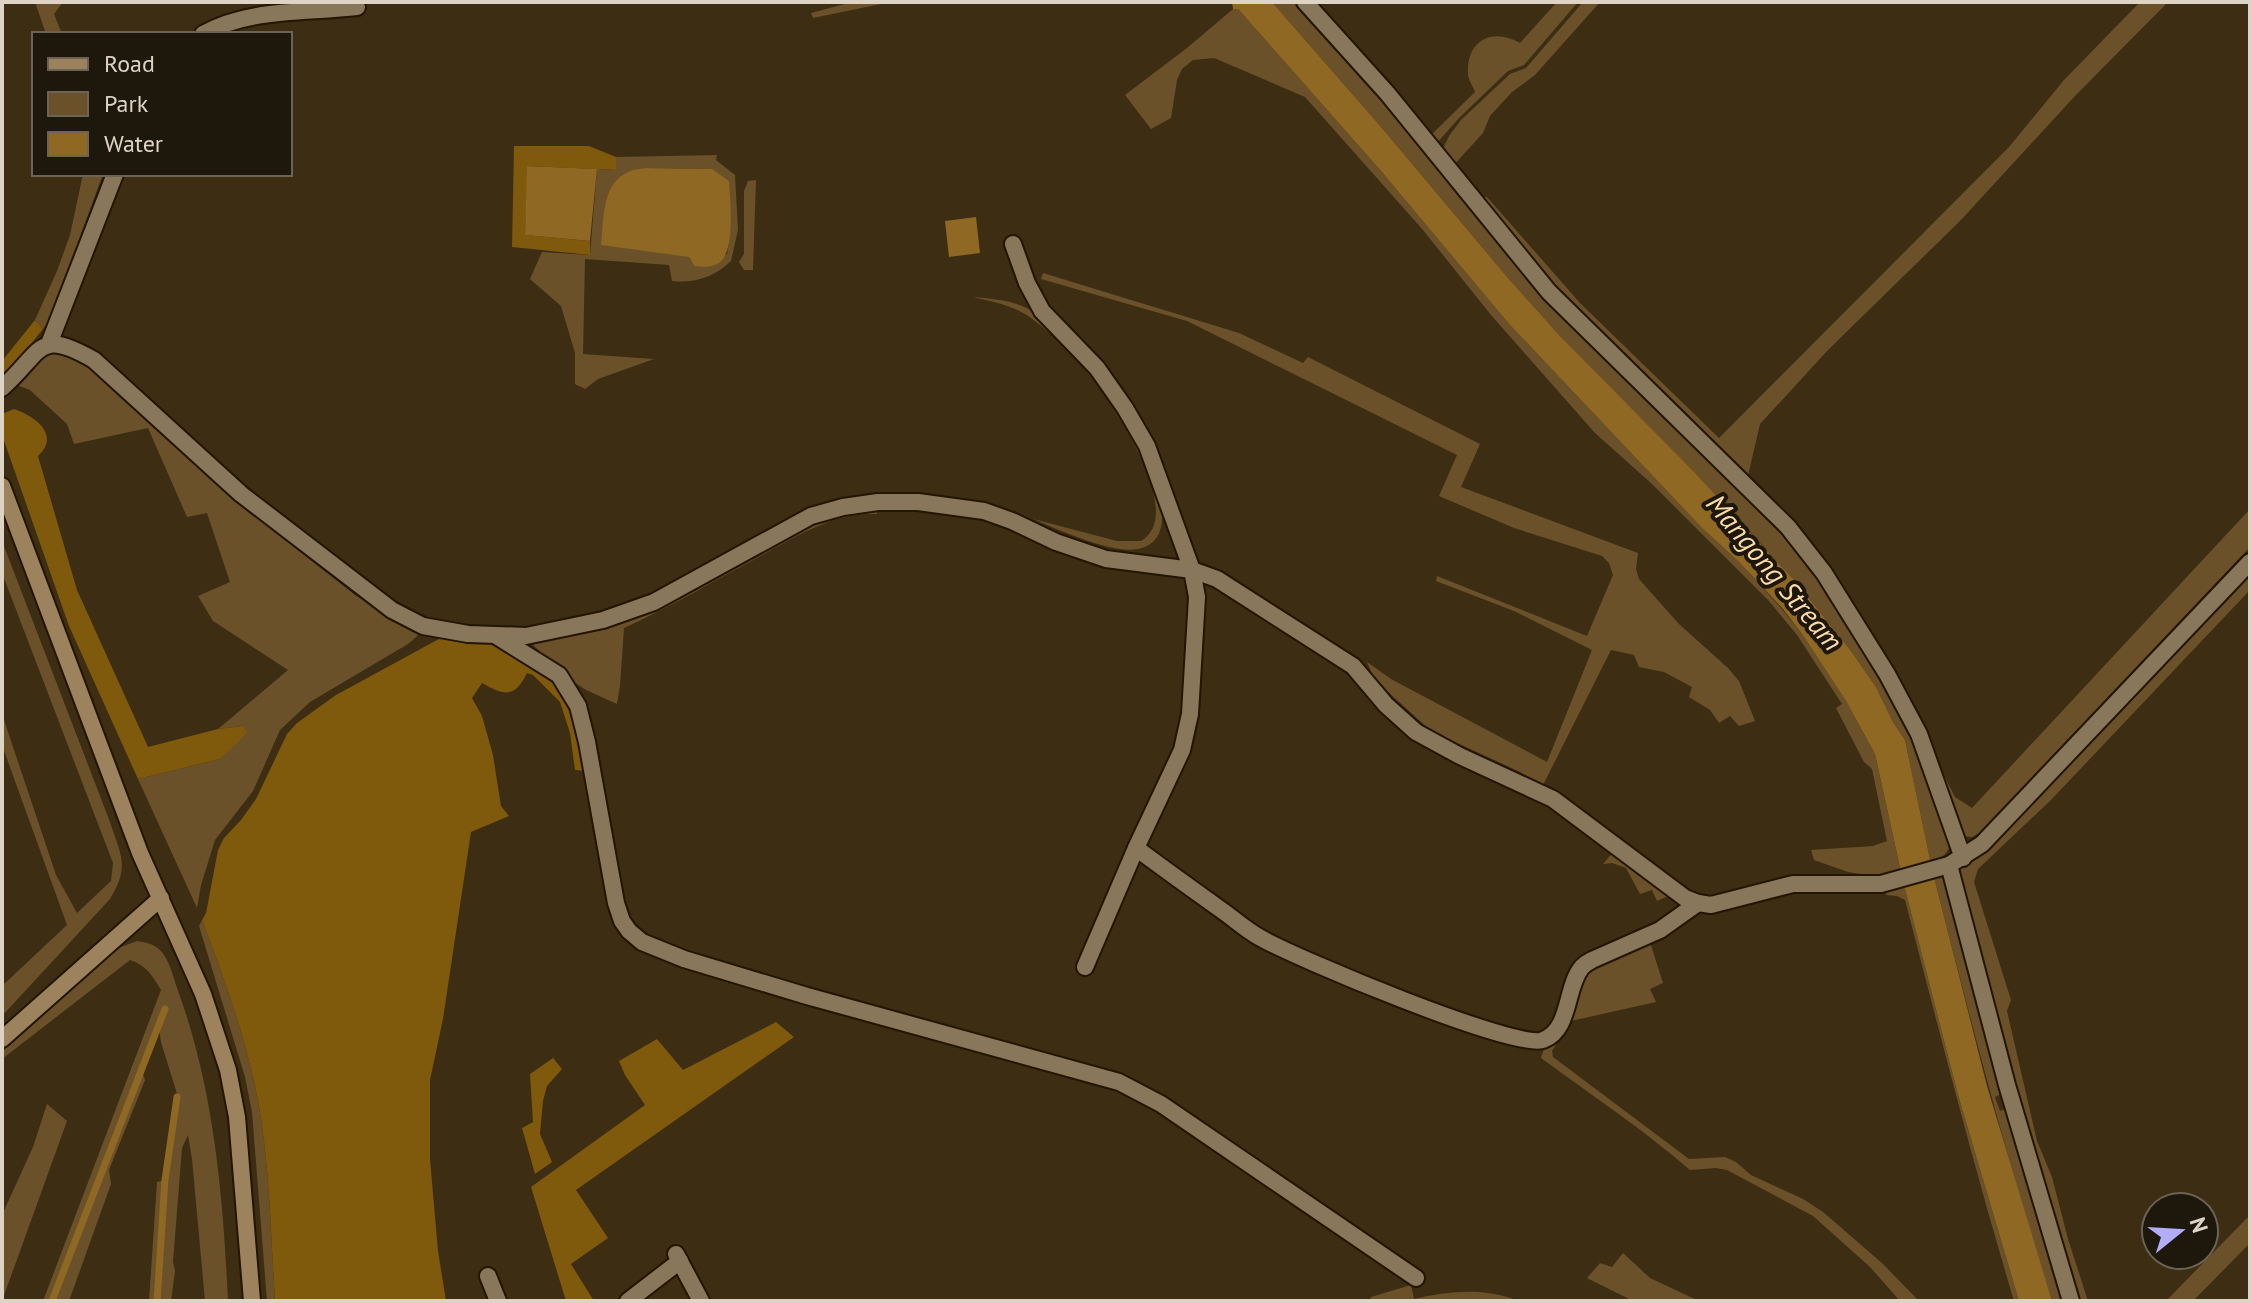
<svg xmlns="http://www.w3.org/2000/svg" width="2252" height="1303" font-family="'PT Sans',sans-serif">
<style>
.green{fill:#6a5129;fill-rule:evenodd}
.forest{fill:#7f590c}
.water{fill:#8f6823}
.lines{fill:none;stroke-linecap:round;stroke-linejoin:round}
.stream{stroke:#8f6823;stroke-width:7}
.street-casing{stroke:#231500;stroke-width:20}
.secondary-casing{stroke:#231500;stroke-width:20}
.street{stroke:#89775b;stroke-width:16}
.secondary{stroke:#9c835d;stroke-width:16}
.labels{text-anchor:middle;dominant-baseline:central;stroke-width:8;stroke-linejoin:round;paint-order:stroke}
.water-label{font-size:28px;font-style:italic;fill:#fedca8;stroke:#1e170c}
</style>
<rect width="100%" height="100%" fill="#3d2d13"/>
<!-- green -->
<g class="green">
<polygon points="35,2 63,2 54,14 62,34 46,34"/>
<polygon points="852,2 891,2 813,18 811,13"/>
<path d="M1272,2H1300L1591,336L1808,559L1916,735L1951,840C1949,854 1942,857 1931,864L1905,740L1893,722L1876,687L1851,651L1796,582L1753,535L1560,336L1508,278L1382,128Z"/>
<path d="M1557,2H1578L1524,65L1508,71L1459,118L1436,144L1429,137L1475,92C1473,86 1468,80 1468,74C1466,41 1492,27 1520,43Z"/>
<polygon points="1583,2 1600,2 1535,75 1512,92 1490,116 1483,133 1452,167 1441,153 1449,136 1461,120 1510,74 1526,68"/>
<polygon points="2140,2 2168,2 2075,96 1961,220 1828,350 1760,424 1747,480 1585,322 1475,196 1487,197 1580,303 1719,438 2009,147 2064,80"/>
<polygon points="1233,9 1238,9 1381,171 1509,324 1702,528 1739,562 1782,609 1802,634 1846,701 1875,754 1901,872 1881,877 1848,872 1814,860 1811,850 1873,846 1887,841 1872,769 1864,762 1836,708 1842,704 1797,635 1769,601 1652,484 1595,433 1491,315 1423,230 1305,97 1214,58 1193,60 1182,69 1177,80 1171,118 1151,129 1125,95 1187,48"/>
<path d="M717,155L716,160L735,175L738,230L731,261C716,276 694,284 672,281L669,265L585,259L583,354L654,359L598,379L585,389L575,384V353L561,306L530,279L542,252L590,255L597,169L615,170L616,157ZM645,168L711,169L728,181L730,233L727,254L694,266L689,257L626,173Z"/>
<polygon points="83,174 103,174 50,319 43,329 35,320 57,271 70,235"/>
<polygon points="756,180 753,270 744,270 739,262 744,254 744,191 748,181"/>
<polygon points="1043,273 1239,333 1303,363 1308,357 1480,444 1461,487 1638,553 1636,569 1639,579 1679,624 1728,668 1739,681 1755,721 1739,726 1730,716 1719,723 1710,710 1689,697 1692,687 1664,672 1639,667 1634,655 1611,650 1543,785 1518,771 1431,731 1387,691 1373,676 1367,662 1391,679 1547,762 1592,650 1514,611 1436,581 1437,576 1587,636 1613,575 1609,563 1602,556 1514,528 1439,496 1457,455 1187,321 1041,279"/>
<path d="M973,297C993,299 1015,300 1032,311C1045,320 1056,334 1066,346C1077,357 1090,369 1100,381C1120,408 1202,536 1138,549C1111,554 1059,530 1033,519L1117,541H1141C1189,513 1108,396 1084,368C1069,350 1050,332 1031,318C1013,305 993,302 973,297Z"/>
<polygon points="51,352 69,353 92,368 230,496 355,595 398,621 424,630 408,644 310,702 280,730 253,791 215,840 201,885 197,908 138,779 220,759 242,726 218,729 288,670 213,621 198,596 230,582 207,513 187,517 148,428 74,444 67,424 30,390 14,384 37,361"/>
<path d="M877,508V514C829,512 787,542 746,564C705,586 666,609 624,628L620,686L617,704L586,690L565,676L528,640L592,629L821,518Z"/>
<polygon points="2250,509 2250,547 1979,833 1972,837 1961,836 1927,742 1955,797 1972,808"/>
<path d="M2,541L110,822C121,856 130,866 110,899L2,1016V986L67,925L2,745V714L56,875L77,913L111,881L113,863L2,573Z"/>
<polygon points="2250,562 2250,590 2050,801 1978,869 1974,882 2011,1000 2007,1011 2037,1141 2052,1177 2068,1239 2088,1301 2075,1301 1957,875 1959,867"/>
<polygon points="1615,850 1668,893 1668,896 1657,901 1652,890 1640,894 1626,868 1612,863 1603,864"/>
<path d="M1938,875L1946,878L2006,1092L1995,1097L2000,1111L2011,1107L2066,1301H2052C2007,1161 1970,1019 1934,877Z"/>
<path d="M1904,885L1958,1095L2019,1301H2014C1974,1168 1940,1034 1905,900L1897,896L1886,895L1885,890Z"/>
<path d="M202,920C226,984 251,1051 261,1119C270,1178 271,1241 275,1301H267L252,1112L245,1077L199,926Z"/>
<path d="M1649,939L1663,983L1650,989L1656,1002L1571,1021L1552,1051L1553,1057L1689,1159L1725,1157L1736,1162L1751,1175L1803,1199L1823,1212L1882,1263L1919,1301H1900L1870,1267L1813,1216L1727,1170L1716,1168L1690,1170C1643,1129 1591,1095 1541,1058L1545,1046L1587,971Z"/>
<path d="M137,941C145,942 153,944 159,949C169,958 173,976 177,988C214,1088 223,1195 228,1301H205L192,1159L188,1135L182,1148L173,1262L175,1271L171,1301H158L166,1180L178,1097L161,1042L159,1028L166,1008L162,1010L49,1301H43L161,990C152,975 146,965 130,960L2,1059V1054L10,1040L113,953L121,947Z"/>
<polygon points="142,1071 145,1080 109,1170 111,1184 69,1301 54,1301"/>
<polygon points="47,1104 67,1121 2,1301 2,1215 33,1147"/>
<polygon points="164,1180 156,1301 149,1301 157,1182"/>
<polygon points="2250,1217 2250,1243 2193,1301 2166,1301 2247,1218"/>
<polygon points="1623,1253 1650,1278 1699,1301 1633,1301 1587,1278 1600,1263 1612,1267"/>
<path d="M1411,1285L1414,1299C1448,1291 1485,1287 1519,1301H1369L1371,1297Z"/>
</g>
<!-- forest -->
<g class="forest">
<polygon points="514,146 589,146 616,157 616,170 528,166 525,235 590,241 590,255 512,247"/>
<polygon points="35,320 43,329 5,376 2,378 2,361"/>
<path d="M14,409C35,416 61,435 38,456L77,590L148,747L218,729L243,726L247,733L220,759L138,779L69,626L2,435V414Z"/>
<path d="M448,634L494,639L546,672L568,694L586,771L575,770L570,733L560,702L533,675L527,673C515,698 505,696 482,683L472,698L482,716L493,755L501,806L509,816L471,832L443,1019L430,1080V1159L438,1251L446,1301H275C271,1241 270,1178 261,1119C251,1051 226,984 202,920L206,913L218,850L224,838L241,820L256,799L287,734L297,723L336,695Z"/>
<polygon points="776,1022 794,1037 576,1190 608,1238 571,1264 594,1301 566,1301 531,1187 645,1105 625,1075 619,1061 657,1039 683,1070"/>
<polygon points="553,1058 562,1069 547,1086 543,1101 540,1134 552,1162 535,1174 522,1128 533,1122 530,1074"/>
</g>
<!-- water -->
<g class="water">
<polygon points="1232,2 1272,2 1382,128 1508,278 1560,336 1694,472 1796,582 1851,651 1876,687 1893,722 1905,740 1931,864 1901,872 1875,754 1846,701 1802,634 1783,609 1739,562 1702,528 1509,324 1381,171 1238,9 1233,9"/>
<polygon points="527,166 597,169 590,241 525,235"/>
<path d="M645,168L712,169L729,181C730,200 736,251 719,263C711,268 702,267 694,266L689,257L601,245C604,221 601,186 626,173C631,170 639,169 645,168Z"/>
<polygon points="976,217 980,253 949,257 945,221"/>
<polygon points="1934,877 1987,1086 2052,1301 2019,1301 1958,1095 1904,885"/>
</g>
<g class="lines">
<!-- stream -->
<g class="stream">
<polyline points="52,1301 165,1009"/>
<polyline points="157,1301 165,1180 177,1097"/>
</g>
<defs>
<g id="street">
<polyline points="1305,2 1387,93 1549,292 1788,527 1824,573 1887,674 1919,734 1963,858"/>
<path d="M203,34C249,8 305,13 357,7"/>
<polyline points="1013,244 1027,283 1042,311 1097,368 1125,408 1147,446 1192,570 1197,597 1190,714 1182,750 1136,848 1085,967"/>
<polyline points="49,344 115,174"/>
<path d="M2,388C43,352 36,327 94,360L241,494L392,610L423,626L468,634L526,636L603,620L654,602L811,516L843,507L878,502H918L984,511L1012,521L1056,542L1106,559L1192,570L1217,579L1353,666L1386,705L1416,732L1460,756L1553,799L1685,898L1698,903L1711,905L1793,884H1881L1949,865L1982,844L2250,562"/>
<polyline points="498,637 559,675 578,706 587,742 616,903 622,921 629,931 642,942 684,959 807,996 1119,1082 1161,1104 1416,1278"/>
<path d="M1136,848C1164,869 1192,889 1220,909C1233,918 1245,929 1259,937C1293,957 1517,1051 1543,1040C1571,1030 1565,987 1582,967C1585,964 1588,962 1592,960L1660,930L1698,903"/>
<polyline points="1949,865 2007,1085 2071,1301"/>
<polyline points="676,1254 701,1301"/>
<polyline points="488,1276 498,1301"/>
<polyline points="628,1301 680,1261"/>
</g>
<g id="secondary">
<polyline points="2,486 140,853 203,994 228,1070 237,1117 252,1301"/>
<polyline points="2,1039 161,898"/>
</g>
</defs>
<!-- street casing -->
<use href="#street" class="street-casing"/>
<!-- secondary casing -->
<use href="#secondary" class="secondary-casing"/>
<!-- street -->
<use href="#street" class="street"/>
<!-- secondary -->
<use href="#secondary" class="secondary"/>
</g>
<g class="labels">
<!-- water labels -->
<g class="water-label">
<text transform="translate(1775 572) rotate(50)">Mangong Stream</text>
</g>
</g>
<!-- border -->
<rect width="2252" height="1303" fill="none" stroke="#ded4c5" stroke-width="8"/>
<!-- legend -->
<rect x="32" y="32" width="260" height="144" fill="#1e170c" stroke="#6b6356" stroke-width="2"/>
<rect x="48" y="58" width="40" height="12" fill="#9c835d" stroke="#6b6356" stroke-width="2"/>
<text x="104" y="72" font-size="24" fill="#ded4c5">Road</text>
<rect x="48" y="92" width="40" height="24" fill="#6a5129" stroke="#6b6356" stroke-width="2"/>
<text x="104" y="112" font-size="24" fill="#ded4c5">Park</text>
<rect x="48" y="132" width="40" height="24" fill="#8f6823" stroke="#6b6356" stroke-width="2"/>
<text x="104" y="152" font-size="24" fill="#ded4c5">Water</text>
<!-- north arrow -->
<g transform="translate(2180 1231) rotate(72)"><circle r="38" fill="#1e170c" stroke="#6b6356" stroke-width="2"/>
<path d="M0-6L14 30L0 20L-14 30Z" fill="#b3acf9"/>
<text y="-12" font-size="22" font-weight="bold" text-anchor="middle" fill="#ded4c5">N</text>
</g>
</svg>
